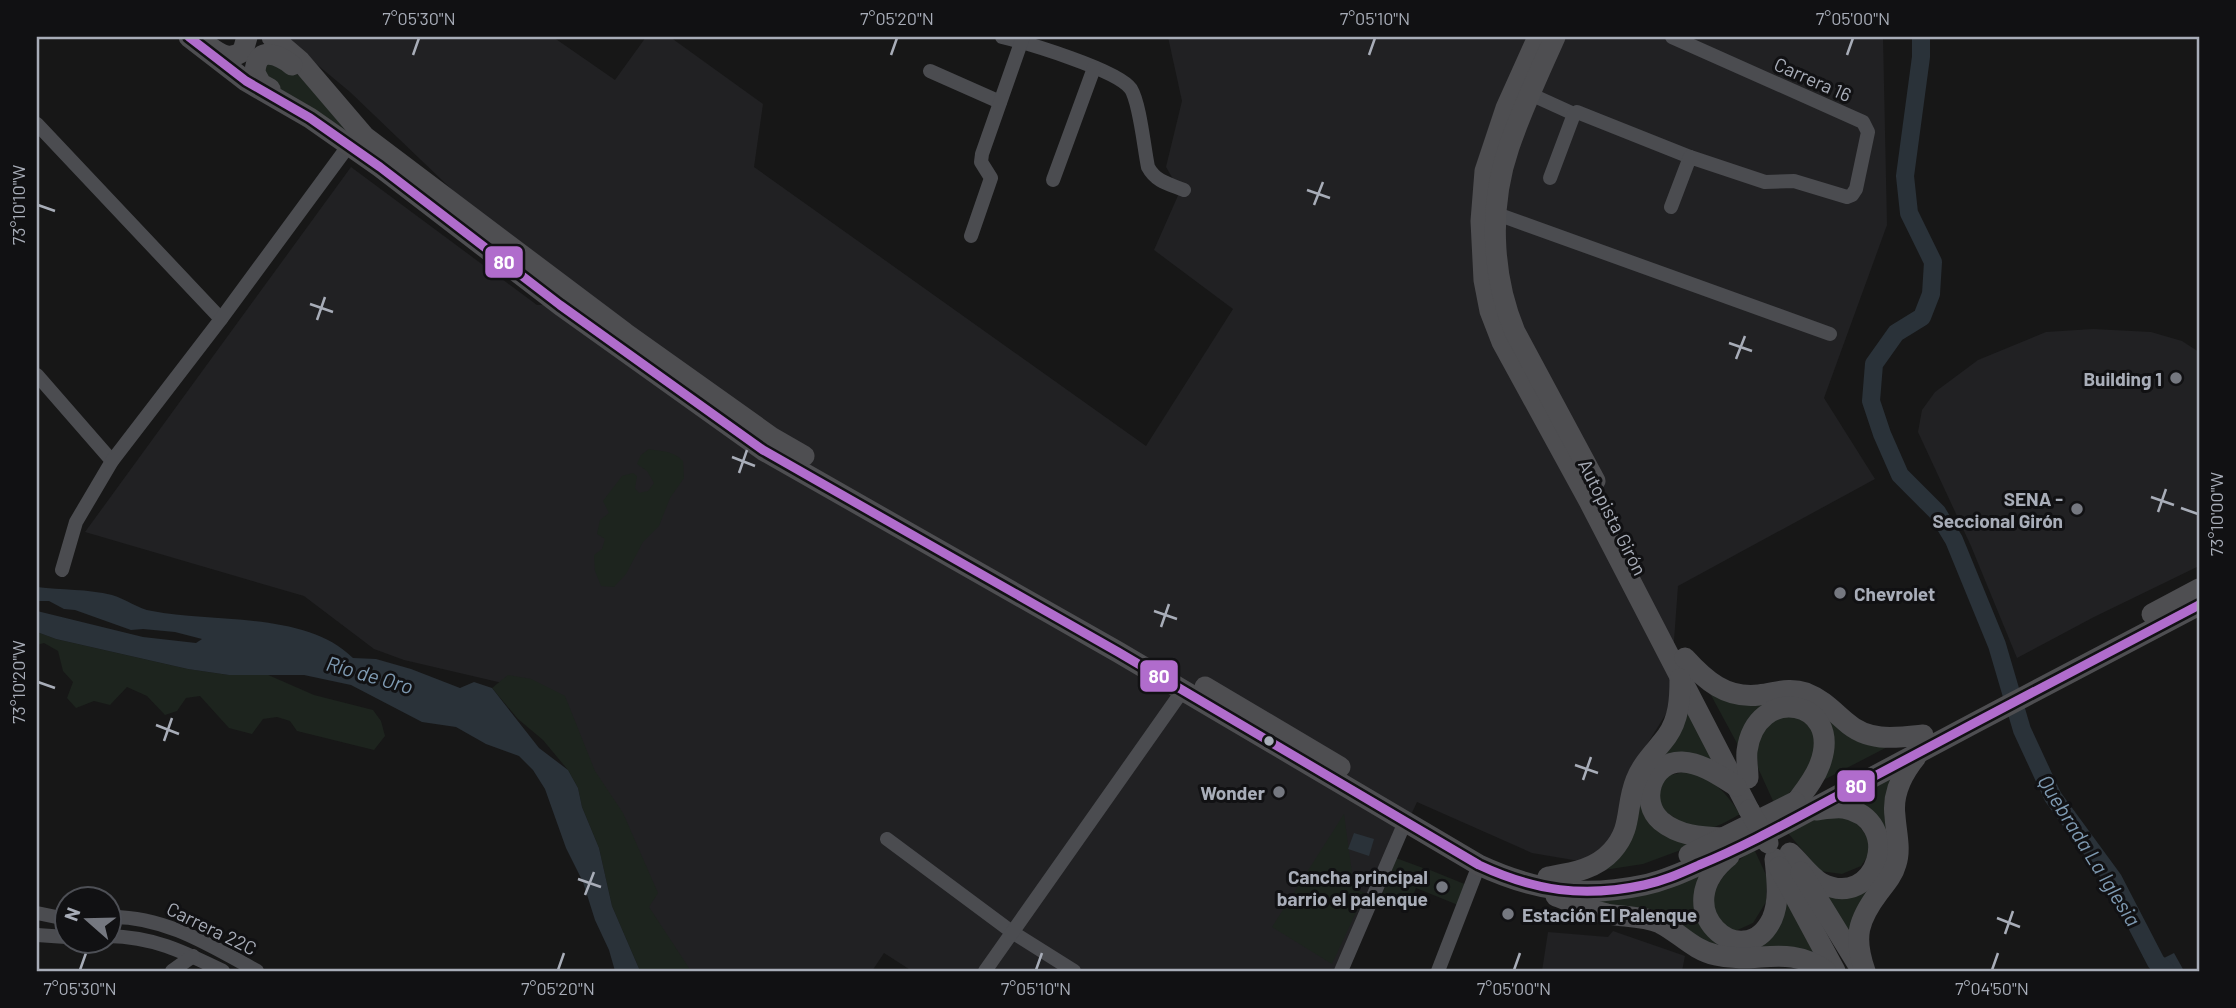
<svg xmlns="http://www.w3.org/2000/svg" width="2236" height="1008" font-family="Barlow,sans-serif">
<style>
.built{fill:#212123}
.green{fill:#1d241e}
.water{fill:#2a3239}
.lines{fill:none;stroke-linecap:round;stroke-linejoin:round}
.river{stroke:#2a3239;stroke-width:18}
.minor{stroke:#4b4c50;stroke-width:14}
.highway{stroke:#4e4e51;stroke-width:21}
.highway-bridge{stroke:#4e4e51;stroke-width:21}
.bus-1-casing{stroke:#111113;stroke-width:14}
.bus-1{stroke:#b06ccc;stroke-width:9}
.ticks{fill:none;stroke:#a8adb8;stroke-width:2.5}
.poi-dot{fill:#757880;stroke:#111113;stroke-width:2.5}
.bus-dot{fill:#a8adb8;stroke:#111113;stroke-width:2.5}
.labels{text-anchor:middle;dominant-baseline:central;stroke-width:6;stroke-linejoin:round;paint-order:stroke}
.street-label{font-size:19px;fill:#a8adb8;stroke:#111113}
.poi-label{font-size:19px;font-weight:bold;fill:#a8adb8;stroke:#111113;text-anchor:end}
.water-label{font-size:21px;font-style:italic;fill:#7f9bb3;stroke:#111113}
.line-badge{stroke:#111113;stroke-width:2.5}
.badge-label{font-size:19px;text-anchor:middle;font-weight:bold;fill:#fff}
.neatline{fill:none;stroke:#a8adb8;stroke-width:2.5}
.ticks-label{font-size:18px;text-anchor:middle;fill:#a8adb8}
</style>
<rect width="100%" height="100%" fill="#171717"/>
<!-- built -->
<g class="built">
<polygon points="284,37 553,37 615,80 646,37 670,37 763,104 754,167 1146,446 1233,309 1154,250 1180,191 1166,167 1182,101 1168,37 1883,37 1887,225 1824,398 1875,479 1678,586 1669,709 1628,775 1626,817 1608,850 1579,861 1532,853 1417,802 1338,971 912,971 884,953 872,971 687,971 645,904 563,697 404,660 374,649 304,596 85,532 351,167 537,305 560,305 564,297 350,92"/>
<polygon points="2093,329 2151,332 2182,341 2199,352 2199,566 2094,617 2017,658 1971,546 1918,432 1922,410 1935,392 1978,360 2046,332"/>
<polygon points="1613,931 1685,956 1682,971 1542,971 1548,932 1608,937"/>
</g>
<!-- green -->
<g class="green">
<polygon points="264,64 285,65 317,90 350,137 266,80"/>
<path d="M649,449C663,452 672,450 683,461L684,478L670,498L659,526L643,542L626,574L614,587L601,586L595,571L594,555L602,549L605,539L597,534L600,520L609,513L603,501L622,476L633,473L637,476L635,488L639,493L648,491L654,483L647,471L637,464L641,455Z"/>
<polygon points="37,632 56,639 188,669 229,675 266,674 314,695 373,710 381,721 385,736 374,750 297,731 290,721 277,717 263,719 252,734 229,728 200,696 186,698 177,711 165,715 147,696 127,687 110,705 94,701 76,708 67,698 73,682 63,671 58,651 44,643 37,645"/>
<polygon points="508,675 531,679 565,696 595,771 623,813 658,893 649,907 691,971 640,971 612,906 599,848 582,807 578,788 568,770 543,740 518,719 492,688"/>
<polygon points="1705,684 1780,696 1895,743 1816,784 1830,742 1792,702 1739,747"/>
<polygon points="1687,706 1718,768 1702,757 1645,787 1689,847 1643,864 1591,872 1634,802"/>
<path d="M1786,713L1805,718C1807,722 1812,727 1814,732C1822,760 1797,792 1774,803L1758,768L1756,745L1769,720Z"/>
<polygon points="1900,770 1892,840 1851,942 1820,894 1830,892 1885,854 1839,803"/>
<path d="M1687,771C1713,779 1726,792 1740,814C1697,839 1698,832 1658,807L1660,783L1667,776Z"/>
<polygon points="1344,814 1354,888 1365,893 1332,964 1272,927"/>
<polygon points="1838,815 1855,821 1869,839 1869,854 1861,866 1842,874 1820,871 1788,833 1820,817"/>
<path d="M1754,849L1767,877L1766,902L1753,923L1733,932C1691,905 1724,869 1754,849Z"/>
<polygon points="1396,858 1423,868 1422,874 1425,868 1467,885 1458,905 1416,888 1409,905 1382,895"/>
<polygon points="1709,870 1697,894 1735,944 1785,897 1821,963 1803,950 1777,946 1729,949 1590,900"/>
</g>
<!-- water -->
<g class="water">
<path d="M37,587C61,590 88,589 112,595C126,599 138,609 152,611C212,623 306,611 353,658L376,659L411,669L460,688L474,682L492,688L539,748L568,770L578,788L582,807L599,848L612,906L640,971H615L609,950L595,920L583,882L566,848L545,789L533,770L519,756L486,744L456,727L422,722L351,685L304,675H229L188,669L56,639L37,632V611L143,637L196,643L202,639L175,632L143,629L131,630L75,610L64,609L49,601H37Z"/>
<polygon points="1354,833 1374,839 1369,856 1348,849"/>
<polygon points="2174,953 2184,971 2160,971 2156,962"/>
</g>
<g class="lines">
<!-- river -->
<polyline class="river" points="1921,37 1921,57 1905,176 1909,213 1933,262 1931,294 1922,317 1896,333 1874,364 1871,401 1882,434 1900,475 1937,512 1954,540 1997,645 2022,730 2053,797 2113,879 2156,962 2166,971"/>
<!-- minor -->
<g class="minor">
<path d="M1002,37C1027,43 1118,70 1131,89C1140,104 1144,148 1148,167C1156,182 1169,184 1184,190"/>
<polyline points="930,71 1000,102"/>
<polyline points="1530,94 1574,114"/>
<polyline points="37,124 221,319"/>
<polyline points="1550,178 1574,114 1577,112 1690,157"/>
<polyline points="1053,180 1094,68"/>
<polyline points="1671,207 1690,157 1765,182 1794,181 1847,197 1852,195 1856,189 1868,132 1863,122 1672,37"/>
<polyline points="1497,214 1830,334"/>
<polyline points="971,236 991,178 981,162 982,154 1023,37"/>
<polyline points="37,375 112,461"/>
<polyline points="62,570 76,522 112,461 221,319 349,145"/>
<polyline points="887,839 1012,932 1074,971"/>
<polyline points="37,913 66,919"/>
<path d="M108,917C163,915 210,945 257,971"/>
<polyline points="37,935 66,937"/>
<path d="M108,936C154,937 182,951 223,971"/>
<polyline points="172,971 193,956"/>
<polyline points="985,971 1183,690"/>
<polyline points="1341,971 1405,822"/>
<polyline points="1438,971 1479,865"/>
</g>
<!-- highway -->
<g class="highway">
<path d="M189,37L246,81L310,118L380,167L560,305L763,450L1118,652L1479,865C1535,891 1583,898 1644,885C1664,881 1681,873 1699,865C1753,843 1804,813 1856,786C1970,725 2084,665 2199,605"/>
<polyline points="272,37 300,61 365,137 625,333 771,437 804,456"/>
<polyline points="1538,37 1506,108 1485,171 1481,221 1484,280 1490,311 1502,342 1589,501 1749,810"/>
<path d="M1555,37C1539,73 1522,109 1509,147C1489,205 1491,275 1515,332L1595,481"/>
<path d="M210,47C221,55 230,61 243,51L247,37"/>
<path d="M270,89L261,84L255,73C256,45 278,54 292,65"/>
<polyline points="2152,614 2199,589"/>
<path d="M1685,658C1705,680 1726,699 1759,695C1777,693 1788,687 1806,693C1822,699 1833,711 1846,722C1868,742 1895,738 1923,735"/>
<polyline points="1205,687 1340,767"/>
<path d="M1748,778C1748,769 1746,759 1747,751C1756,683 1844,699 1820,764C1815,778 1806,789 1797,801"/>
<path d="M1723,838C1701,837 1679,836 1661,821C1639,802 1651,761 1682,762C1702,763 1720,776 1736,786"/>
<path d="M1790,853C1800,862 1809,876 1821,883C1877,912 1906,819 1843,808C1835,807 1824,809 1816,810"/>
<polyline points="1689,855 1795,802"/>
<path d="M1729,856C1663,909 1744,977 1772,919C1780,901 1777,879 1775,859"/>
<polyline points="1779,867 1835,971"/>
<polyline points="1801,872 1857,963"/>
<path d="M1548,877C1571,873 1595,870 1612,851C1633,828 1625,807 1636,780C1643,762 1656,751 1667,736C1679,719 1680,699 1680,679"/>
<path d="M1556,896C1573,902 1589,910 1607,914C1624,917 1644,916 1660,923C1680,933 1693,950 1716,955C1757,965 1787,943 1826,971"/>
<path d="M1865,971C1853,937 1858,920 1879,892C1886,883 1893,875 1896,864C1901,849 1896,832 1895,816C1892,794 1903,773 1916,757"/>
</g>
<!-- highway-bridge -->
<polyline class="highway-bridge" points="1749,810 1768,843"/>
<defs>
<path id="bus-1" d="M189,37L246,81L310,118L380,167L560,305L763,450L1118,652L1479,865C1535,891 1583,898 1644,885C1664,881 1681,873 1699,865C1753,843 1804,813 1856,786C1970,725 2084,665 2199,605"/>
</defs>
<!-- bus-1 casing -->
<use href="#bus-1" class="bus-1-casing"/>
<!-- bus-1 -->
<use href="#bus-1" class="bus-1"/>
</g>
<!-- ticks -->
<path class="ticks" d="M413,55L419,38M891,55L897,38M1369,55L1375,38M1847,55L1853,38M1307,190L1330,198M38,205L55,211M1314,205L1323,182M310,304L333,312M317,320L325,297M1729,343L1752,351M1736,359L1745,336M732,457L755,466M739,473L747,450M2151,497L2174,505M2181,508L2198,514M2158,512L2166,489M1154,611L1177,619M1161,627L1169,604M38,682L55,688M156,725L179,734M164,741L172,718M1575,765L1598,773M1583,780L1591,757M578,879L601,887M585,895L594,872M1997,918L2020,927M2005,934L2013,911M80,970L86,953M558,970L564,953M1036,970L1042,953M1514,970L1520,953M1992,970L1998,953"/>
<!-- markers -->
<g class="poi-dot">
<circle cx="2176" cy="378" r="7"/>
<circle cx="2077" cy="509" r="7"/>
<circle cx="1840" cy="593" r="7"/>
<circle cx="1279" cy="792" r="7"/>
<circle cx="1442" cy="887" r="7"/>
<circle cx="1508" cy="914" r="7"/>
</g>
<circle class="bus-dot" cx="1269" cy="741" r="6"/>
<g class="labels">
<!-- street labels -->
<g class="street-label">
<text transform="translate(1813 79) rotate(24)">Carrera 16</text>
<text transform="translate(1613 517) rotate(63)">Autopista Girón</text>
<text transform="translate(212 928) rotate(26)">Carrera 22C</text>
</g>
<!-- poi labels -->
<g class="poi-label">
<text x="2162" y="378">Building 1</text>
<text x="2063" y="498">SENA -<tspan x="2063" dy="22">Seccional Girón</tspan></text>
<text x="1854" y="593" text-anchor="start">Chevrolet</text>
<text x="1265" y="792">Wonder</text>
<text x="1428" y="876">Cancha principal<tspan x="1428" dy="22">barrio el palenque</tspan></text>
<text x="1522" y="914" text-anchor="start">Estación El Palenque</text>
</g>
<!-- water labels -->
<g class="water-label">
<text transform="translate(370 674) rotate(16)">Río de Oro</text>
<text transform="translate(2090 850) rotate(58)">Quebrada La Iglesia</text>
</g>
</g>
<g class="line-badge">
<rect x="484" y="245" width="40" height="34" rx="7" fill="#b06ccc"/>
<rect x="1139" y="659" width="40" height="34" rx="7" fill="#b06ccc"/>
<rect x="1836" y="769" width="40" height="34" rx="7" fill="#b06ccc"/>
</g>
<g class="badge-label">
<text x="504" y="269">80</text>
<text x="1159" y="683">80</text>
<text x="1856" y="793">80</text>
</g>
<!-- border -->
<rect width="2236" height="1008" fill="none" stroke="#111113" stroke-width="77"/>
<!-- north arrow -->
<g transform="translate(88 920) rotate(290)"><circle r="33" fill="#111113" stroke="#4d4f55" stroke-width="2"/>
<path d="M0-5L12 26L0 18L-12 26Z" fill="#757880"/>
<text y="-10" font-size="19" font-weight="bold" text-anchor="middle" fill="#a8adb8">N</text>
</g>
<rect x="38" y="38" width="2160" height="932" class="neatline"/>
<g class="ticks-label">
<text x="419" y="25">7°05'30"N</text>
<text x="897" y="25">7°05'20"N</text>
<text x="1375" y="25">7°05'10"N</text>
<text x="1853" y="25">7°05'00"N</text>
<text transform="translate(19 205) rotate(-90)" y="6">73°10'10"W</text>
<text transform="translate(2217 514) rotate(-90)" y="6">73°10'00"W</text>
<text transform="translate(19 682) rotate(-90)" y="6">73°10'20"W</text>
<text x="80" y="995">7°05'30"N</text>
<text x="558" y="995">7°05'20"N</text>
<text x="1036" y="995">7°05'10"N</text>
<text x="1514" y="995">7°05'00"N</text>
<text x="1992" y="995">7°04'50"N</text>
</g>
</svg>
